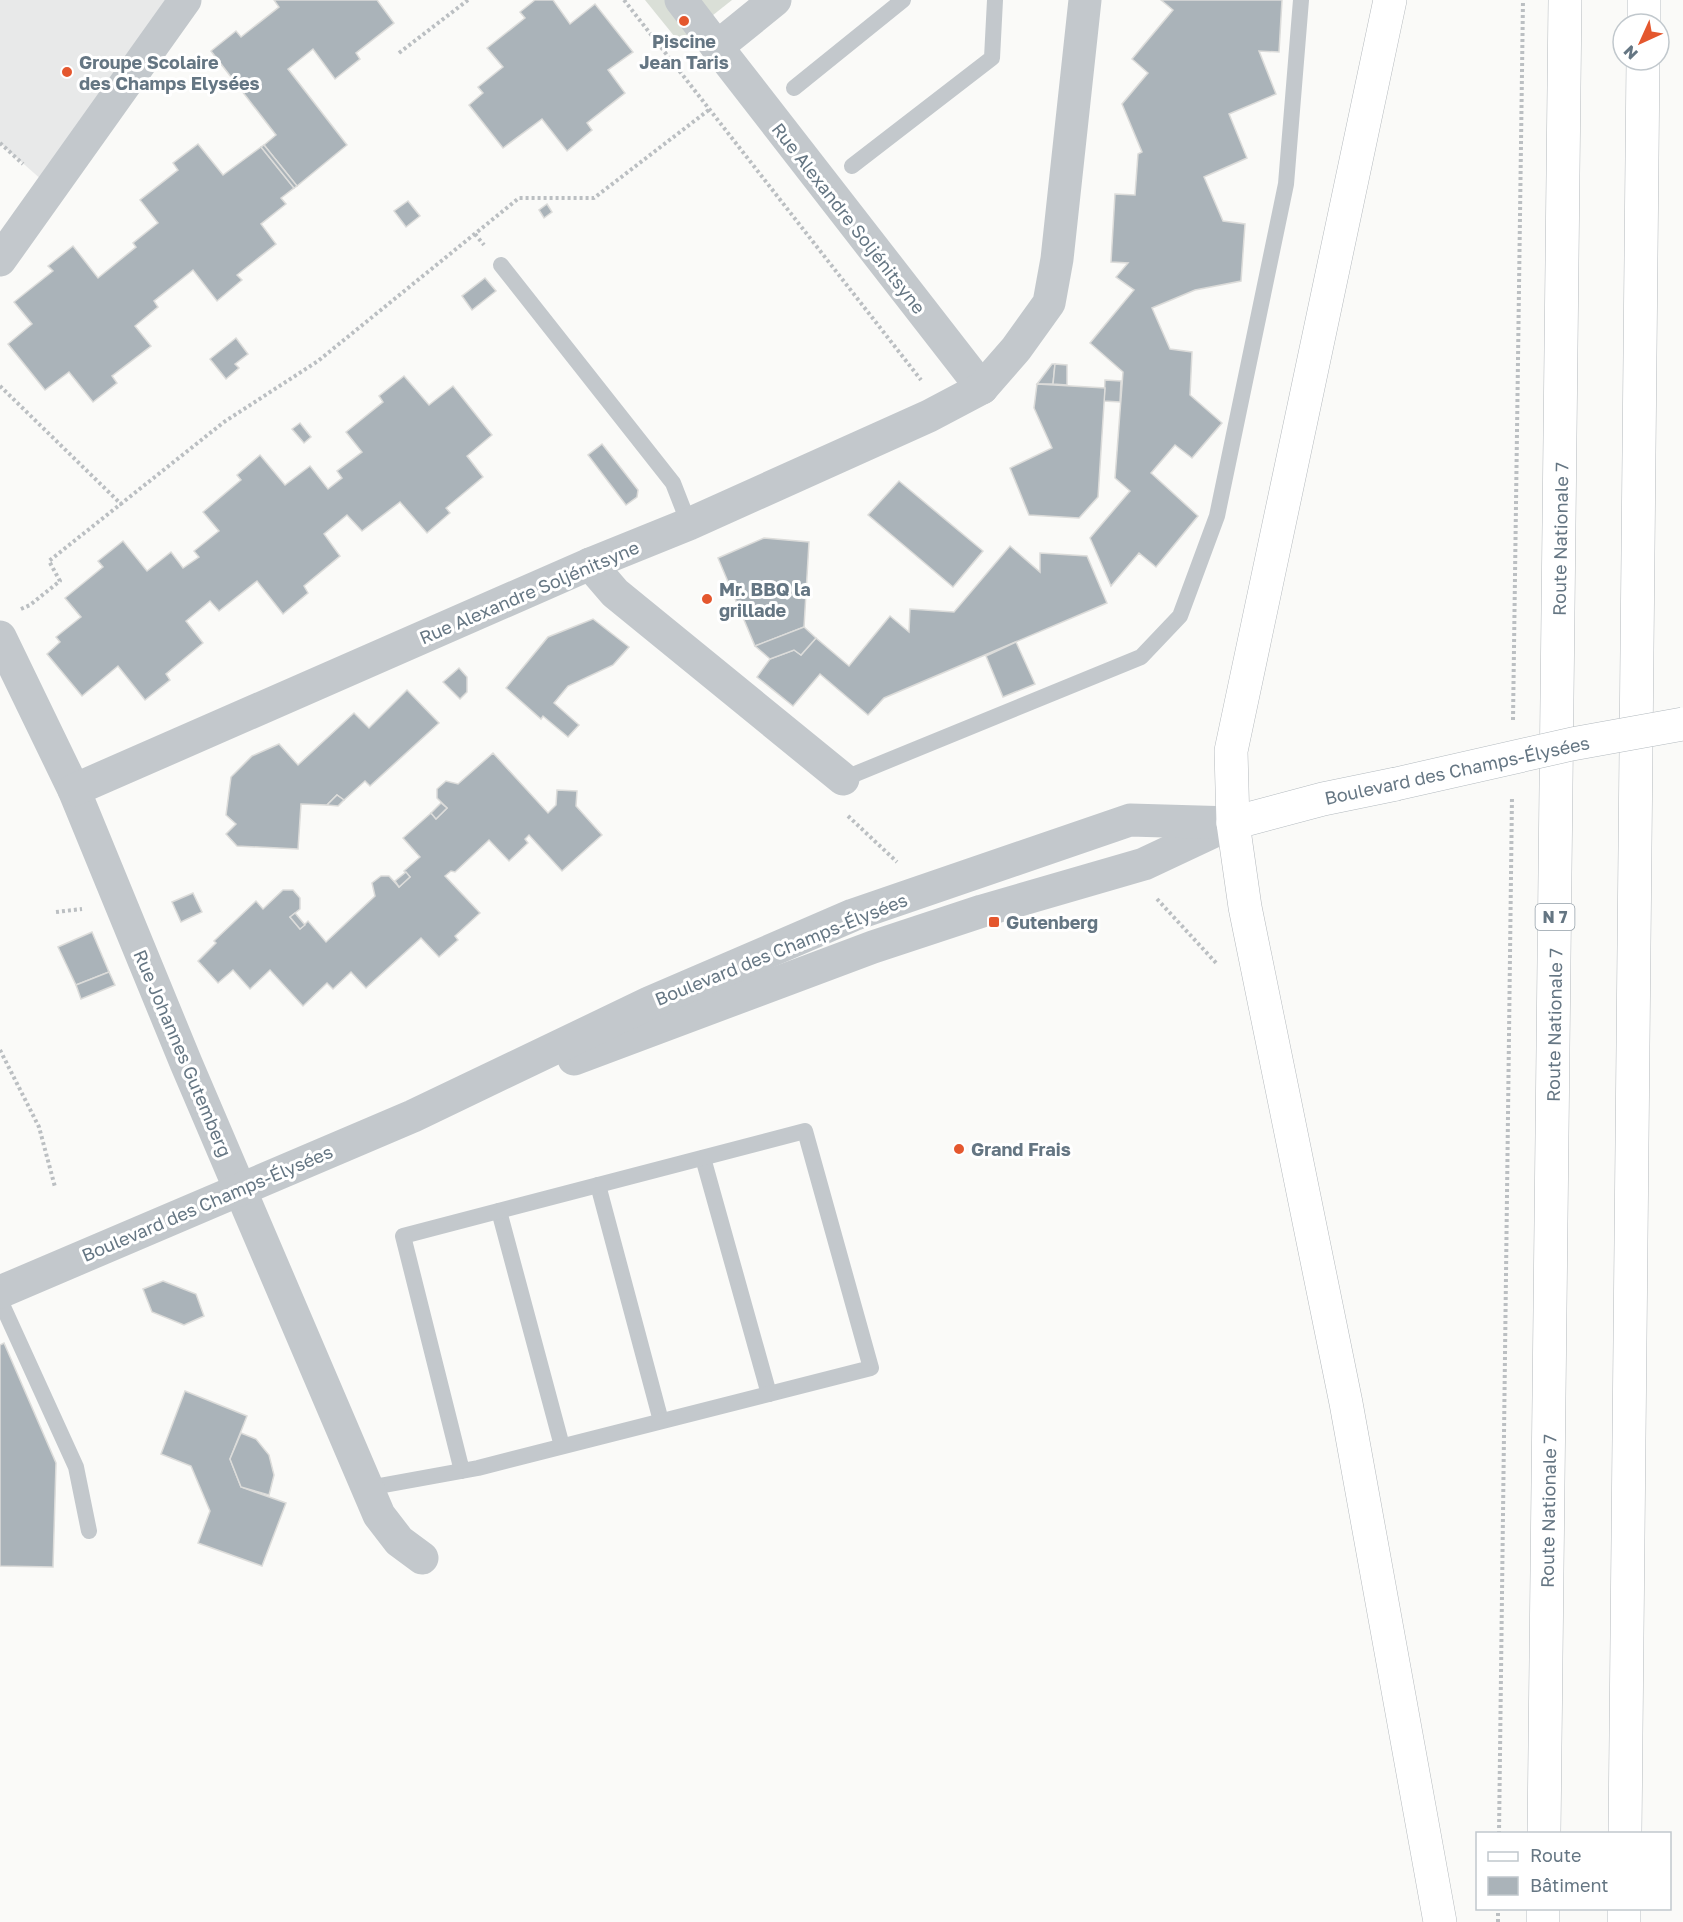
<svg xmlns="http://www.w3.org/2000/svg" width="1683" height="1922" font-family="'Golos Text',sans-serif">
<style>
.built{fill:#e8e9e9}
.green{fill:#dadfd7}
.building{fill:#aab3b9;stroke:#dcdcda;stroke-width:1.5}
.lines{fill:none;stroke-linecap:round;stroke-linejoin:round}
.secondary-casing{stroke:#b3babf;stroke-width:34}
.primary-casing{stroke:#b5babe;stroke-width:34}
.path{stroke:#bbbfc2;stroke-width:4;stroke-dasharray:3 3;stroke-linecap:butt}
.service{stroke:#c3c8cc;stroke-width:16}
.minor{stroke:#c3c8cc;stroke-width:33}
.tertiary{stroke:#c3c8cc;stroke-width:33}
.secondary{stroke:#fff;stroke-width:33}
.primary{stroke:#fff;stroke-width:33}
.secondary-bridge-casing{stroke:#b3babf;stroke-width:34;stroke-linecap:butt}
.secondary-bridge{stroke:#fff;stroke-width:33}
.poi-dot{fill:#e4572e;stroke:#fff;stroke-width:2}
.labels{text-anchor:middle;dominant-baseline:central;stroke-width:6;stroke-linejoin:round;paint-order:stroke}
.shield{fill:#fff;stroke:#939fa8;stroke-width:1.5}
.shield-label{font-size:16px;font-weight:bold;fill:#657683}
.poi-label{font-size:18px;font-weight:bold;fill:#657683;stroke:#fff;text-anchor:start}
.street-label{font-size:18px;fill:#657683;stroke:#fff}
</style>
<rect width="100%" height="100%" fill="#fafaf8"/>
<!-- built -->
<polygon class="built" points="0,0 185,0 51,188 0,143"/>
<!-- green -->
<polygon class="green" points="645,0 732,0 679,42"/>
<!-- building -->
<g class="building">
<polygon points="274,0 377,0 394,23 356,53 360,59 335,79 313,49 288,69 347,145 297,186 264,145 276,135 211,51 236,31 241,37 279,7"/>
<polygon points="535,0 553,0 570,24 595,4 633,52 608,70 625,93 587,123 592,130 567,151 542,119 503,148 469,105 483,93 478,87 503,67 487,48 525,18 520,12"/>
<polygon points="1161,0 1282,0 1279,52 1259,51 1276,94 1229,114 1247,158 1204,177 1223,221 1245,224 1241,281 1195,290 1152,308 1170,349 1192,352 1190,395 1222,423 1192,458 1175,445 1151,473 1198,516 1156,567 1139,553 1111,586 1090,538 1130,491 1115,478 1123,372 1090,343 1134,290 1116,277 1128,263 1111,262 1115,194 1135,195 1138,154 1142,152 1122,104 1148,73 1132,59 1173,10"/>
<polygon points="198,144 223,175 261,147 294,188 281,198 286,204 261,224 276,244 237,275 242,280 217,301 193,270 154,301 158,307 135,326 151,346 112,376 117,383 93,402 69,372 45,390 8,344 32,324 14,302 53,271 48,266 73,246 98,278 136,247 133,243 158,223 140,200 178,170 173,163"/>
<polygon points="264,145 297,186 294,188 261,147"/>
<polygon points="408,201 420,216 406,227 394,211"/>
<polygon points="547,204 552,212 544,218 539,210"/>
<polygon points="485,278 496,291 472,310 462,296"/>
<polygon points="236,338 248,354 235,364 239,368 226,379 210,359"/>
<polygon points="1052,364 1055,364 1053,384 1037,384"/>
<polygon points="1055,364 1067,365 1067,385 1053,384"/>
<polygon points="404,376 429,405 453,386 492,435 467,456 483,477 446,508 450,513 427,533 400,502 362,531 347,515 324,534 340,556 304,586 308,593 283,614 257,581 219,611 210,601 186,621 203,643 166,674 170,680 145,700 118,666 82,696 47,654 60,642 56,637 81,617 65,598 103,567 98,561 123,541 147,571 171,552 183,568 199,557 194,551 219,531 203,512 241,480 237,475 260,455 285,485 310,466 328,489 342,478 337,471 362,452 346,432 383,402 379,396"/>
<polygon points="1105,380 1121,381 1120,402 1104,401"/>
<polygon points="1037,384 1105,388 1098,497 1079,518 1029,515 1010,468 1052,448 1034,408"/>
<polygon points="300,423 311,437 304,443 292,429"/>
<polygon points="602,444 638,490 637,497 626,505 588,455"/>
<polygon points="899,481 983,551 953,587 868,515"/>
<polygon points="764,538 809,542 804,627 755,646 718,558"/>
<polygon points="1010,546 1040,572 1040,553 1087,556 1107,603 884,698 868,715 820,674 793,706 757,677 770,659 794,650 801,655 816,638 849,666 890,616 909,632 910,609 954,612"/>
<polygon points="593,619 629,647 613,665 568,686 554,703 579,725 568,737 543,716 541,719 506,688 548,637"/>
<polygon points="804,627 816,638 801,655 794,650 770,659 755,646"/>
<polygon points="1016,642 1035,684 1003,697 986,656"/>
<polygon points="459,668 467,677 467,692 460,699 443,682"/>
<polygon points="407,690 439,723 370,786 365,781 344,800 337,795 327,805 301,804 298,849 237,846 226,834 236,824 226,815 231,777 252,756 279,744 298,765 354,713 369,728"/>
<polygon points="493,753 548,813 556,805 557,790 577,791 576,806 602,835 562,871 529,835 525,839 528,843 509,861 489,840 455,872 451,871 445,876 480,913 455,936 458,940 439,957 421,938 366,988 351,972 333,989 327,983 303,1006 270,970 250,989 233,970 218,983 198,961 216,943 214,941 256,901 263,909 283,890 293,890 300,898 300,909 290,917 300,929 308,921 326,942 375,896 372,883 381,876 389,876 399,887 410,877 404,871 420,857 403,838 431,813 436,819 447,808 437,798 437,789 446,781 458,784"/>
<polygon points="337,795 344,800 338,806 327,805"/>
<polygon points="441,803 447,808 436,819 431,813"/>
<polygon points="406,872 410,877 399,887 395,881"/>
<polygon points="193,893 202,912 181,922 172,902"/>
<polygon points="295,913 305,925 300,929 290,917"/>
<polygon points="92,932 109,972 76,985 58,947"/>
<polygon points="109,972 115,985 81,999 76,985"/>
<polygon points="163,1281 196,1294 204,1316 184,1325 152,1312 143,1289"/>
<polygon points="4,1343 56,1463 53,1567 0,1566 0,1345"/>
<polygon points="185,1391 247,1416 230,1459 241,1487 286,1503 262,1566 198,1543 210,1511 191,1466 161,1454"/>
<polygon points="241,1433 256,1439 269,1455 274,1475 269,1495 241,1487 230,1459"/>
</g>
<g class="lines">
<defs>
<polyline id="secondary" points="1233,823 1323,799 1396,784"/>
<g id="primary">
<polyline points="1390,0 1231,751 1233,823 1245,907 1346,1403 1440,1922"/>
<polyline points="1644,24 1644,0"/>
<polyline points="1544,1834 1565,0"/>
<polyline points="1625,1834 1643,60"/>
<polyline points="1543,1922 1543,1908"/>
<polyline points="1624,1922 1624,1908"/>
</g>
</defs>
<!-- secondary casing -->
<use href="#secondary" class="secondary-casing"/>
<!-- primary casing -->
<use href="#primary" class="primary-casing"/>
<!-- path -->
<g class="path">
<polyline points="624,0 921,380"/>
<polyline points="399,53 468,0"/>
<polyline points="0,143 23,164"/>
<polyline points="475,234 484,245"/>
<polyline points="0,386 122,505"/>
<polyline points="21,609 30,605 60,581 49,561 224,422 318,361 519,198 594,198 710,109"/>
<polyline points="1513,720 1523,0"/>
<polyline points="848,816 897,862"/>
<polyline points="1157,899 1217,964"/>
<polyline points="56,912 82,909"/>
<polyline points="0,1050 39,1127 55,1187"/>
<polyline points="1499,1834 1512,796"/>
<polyline points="1498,1922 1498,1908"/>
</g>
<!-- service -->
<g class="service">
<polyline points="794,88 903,0"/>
<polyline points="852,166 992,58 995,0"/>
<polyline points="501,265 673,483 689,524"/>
<polyline points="843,779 1141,657 1180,616 1217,516 1286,184 1301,0"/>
<polyline points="703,1158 769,1394"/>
<polyline points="598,1185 661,1421"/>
<polyline points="499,1211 562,1446"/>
<polyline points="0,1300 76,1467 89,1531"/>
<polyline points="368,1488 478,1468 871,1368 805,1131 403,1236 462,1471"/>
</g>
<!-- minor -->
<g class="minor">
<polyline points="681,0 717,47"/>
<polyline points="775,0 717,47 982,388"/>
<polyline points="0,260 185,0"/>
<polyline points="590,564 615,593 843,779"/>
<polyline points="0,637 74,790 186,1063 379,1515 399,1541 422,1558"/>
<polyline points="74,790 590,564 689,524 929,416 982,388 1016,349 1049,303 1057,259 1085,0"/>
</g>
<!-- tertiary -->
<g class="tertiary">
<polyline points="574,1059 873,947 982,911 1144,864 1227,825"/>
<polyline points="0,1292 413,1116 649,1003 853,915 1130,820 1233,823"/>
</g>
<!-- secondary -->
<use href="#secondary" class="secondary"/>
<!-- primary -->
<use href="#primary" class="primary"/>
<defs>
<polyline id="secondary-bridge" points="1396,784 1572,744 1683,724"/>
</defs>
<!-- secondary-bridge casing -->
<use href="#secondary-bridge" class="secondary-bridge-casing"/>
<!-- secondary-bridge -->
<use href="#secondary-bridge" class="secondary-bridge"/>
</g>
<!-- markers -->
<g class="poi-dot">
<circle cx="684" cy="21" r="6"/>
<circle cx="67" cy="72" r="6"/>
<circle cx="707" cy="599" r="6"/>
<rect x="988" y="916" width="12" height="12" rx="3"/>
<circle cx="959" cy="1149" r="6"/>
</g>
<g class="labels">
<!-- shield labels -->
<rect class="shield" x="1535.5" y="904" width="39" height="26" rx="4.5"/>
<g class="shield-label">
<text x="1555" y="917">N 7</text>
</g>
<!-- poi labels -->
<g class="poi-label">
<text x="684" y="41" text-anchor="middle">Piscine<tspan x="684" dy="21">Jean Taris</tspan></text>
<text x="79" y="62">Groupe Scolaire<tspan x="79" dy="21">des Champs Elysées</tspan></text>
<text x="719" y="589">Mr. BBQ la<tspan x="719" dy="21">grillade</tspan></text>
<text x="1006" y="922">Gutenberg</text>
<text x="971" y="1149">Grand Frais</text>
</g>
<!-- street labels -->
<g class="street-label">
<text transform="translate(849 218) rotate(52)">Rue Alexandre Soljénitsyne</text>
<text transform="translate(1560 539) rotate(-89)">Route Nationale 7</text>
<text transform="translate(529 592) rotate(-23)">Rue Alexandre Soljénitsyne</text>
<text transform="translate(1457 770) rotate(-12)">Boulevard des Champs-Élysées</text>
<text transform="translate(781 949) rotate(-22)">Boulevard des Champs-Élysées</text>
<text transform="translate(1554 1025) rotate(-89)">Route Nationale 7</text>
<text transform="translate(183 1053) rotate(67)">Rue Johannes Gutemberg</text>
<text transform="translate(207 1203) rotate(-23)">Boulevard des Champs-Élysées</text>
<text transform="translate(1548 1511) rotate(-89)">Route Nationale 7</text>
</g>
</g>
<!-- legend -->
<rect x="1476" y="1832" width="195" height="78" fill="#ffffff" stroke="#c1c8cd" stroke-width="1.5"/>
<rect x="1488" y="1852" width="30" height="9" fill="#ffffff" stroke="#c1c8cd" stroke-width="1.5"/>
<text x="1530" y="1862" font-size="18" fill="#657683">Route</text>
<rect x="1488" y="1877" width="30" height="18" fill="#aab3b9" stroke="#c1c8cd" stroke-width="1.5"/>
<text x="1530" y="1892" font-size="18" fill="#657683">Bâtiment</text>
<!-- north arrow -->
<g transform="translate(1641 42) rotate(225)"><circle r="28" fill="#ffffff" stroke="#c1c8cd" stroke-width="1.5"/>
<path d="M0-4.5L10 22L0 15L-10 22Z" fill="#e4572e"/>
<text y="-9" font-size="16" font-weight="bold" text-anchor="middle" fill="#657683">N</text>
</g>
</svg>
